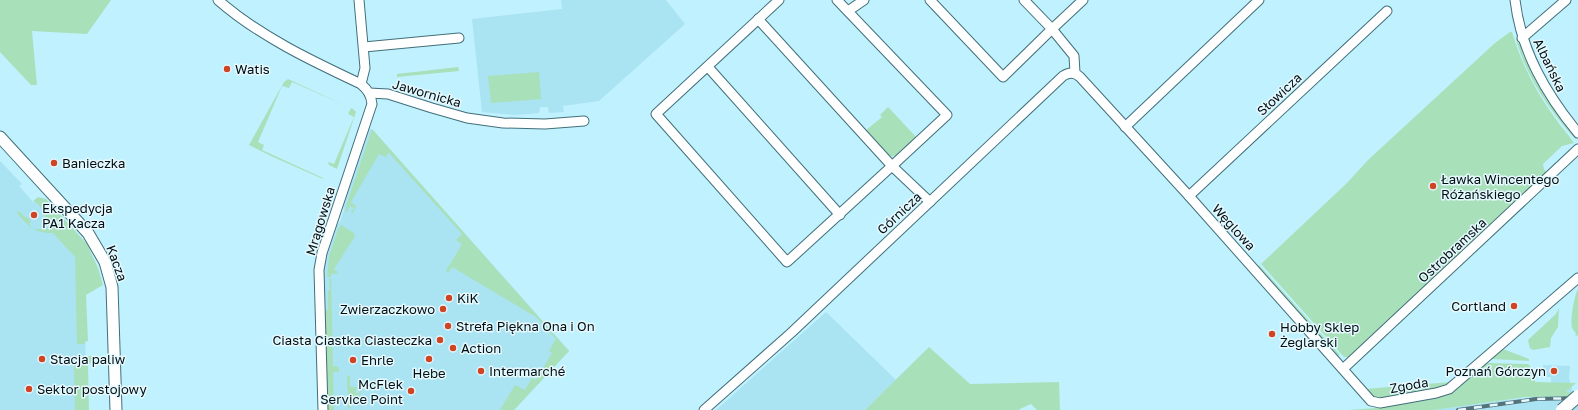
<svg xmlns="http://www.w3.org/2000/svg" width="1578" height="410" font-family="'Golos Text',sans-serif">
<style>
.built{fill:#aae3f2}
.green{fill:#a8e0ba}
.lines{fill:none;stroke-linecap:round;stroke-linejoin:round}
.minor-casing{stroke:#416f7a;stroke-width:11}
.tertiary-casing{stroke:#416f7a;stroke-width:13}
.minor{stroke:#fff;stroke-width:9}
.tertiary{stroke:#fff;stroke-width:11}
.rail-casing{stroke:#54727a;stroke-width:4}
.rail{stroke:#e6f9fe;stroke-width:2.5;stroke-dasharray:8;stroke-linecap:butt}
.secondary-bridge-casing{stroke:#416f7a;stroke-width:14;stroke-linecap:butt}
.secondary-bridge{stroke:#fff;stroke-width:12}
.poi-dot{fill:#cf4523;stroke:#e6f9fe;stroke-width:1.5}
.labels{text-anchor:middle;dominant-baseline:central;stroke-width:3;stroke-linejoin:round;paint-order:stroke}
.street-label{font-size:13px;fill:#000f13;stroke:#e6f9fe}
.poi-label{font-size:13px;fill:#000f13;stroke:#e6f9fe;text-anchor:start}
</style>
<rect width="100%" height="100%" fill="#c0f1fe"/>
<!-- built -->
<g class="built">
<polygon points="561,0 666,0 685,24 599,101 563,106 564,112 549,113 548,107 540,107 539,113 516,115 482,112 472,19 562,9"/>
<polygon points="368,128 373,130 569,351 514,410 327,410 324,272 326,256 336,226 340,222 344,210 343,205"/>
<polygon points="0,161 22,184 19,186 33,202 38,202 83,255 87,410 0,410"/>
<polygon points="826,312 896,380 865,410 716,410"/>
<polygon points="1543,365 1570,366 1569,378 1574,396 1578,396 1578,410 1434,410 1507,400 1545,396 1551,383 1551,377 1543,377"/>
</g>
<!-- green -->
<g class="green">
<polygon points="0,0 111,0 87,34 32,31 37,85 31,85 0,52"/>
<path d="M1510,32H1512C1521,63 1536,92 1555,118C1561,127 1568,134 1574,143L1562,146L1543,164L1544,169L1547,173L1351,357H1344L1261,264L1347,183L1368,160L1495,43Z"/>
<path d="M1518,38C1524,62 1538,86 1551,106C1558,115 1575,131 1577,141C1551,112 1526,77 1516,39Z"/>
<polygon points="458,67 459,71 397,77 397,74"/>
<polygon points="539,72 541,99 491,103 488,76"/>
<polygon points="288,79 353,109 356,112 337,169 329,165 328,162 334,164 354,117 348,114 351,108 292,82 289,88 282,86 258,142 264,145 262,150 323,178 323,179 271,156 249,145 284,82"/>
<polygon points="888,107 917,138 899,155 888,157 865,131 882,117 880,115"/>
<polygon points="372,129 569,351 514,410 500,410 515,385 525,390 532,378 536,380 552,353 549,351 556,339 536,317 452,267 448,273 446,271 462,244 456,240 462,234 389,153 385,157 379,154 351,202 356,206 353,213 351,212 354,208 350,206 347,212 345,212 347,203"/>
<path d="M38,197L46,199L87,244L98,268L103,285L86,295L88,341L85,342V344H77L75,257L53,233C34,233 29,227 17,213L19,211L26,218L27,217L31,221L29,224L33,229H47L52,224L42,213L44,211L37,203L33,201Z"/>
<polygon points="341,225 354,233 355,236 334,269 338,273 331,274 331,277 327,277 329,256 338,229"/>
<polygon points="1259,265 1339,354 1339,356 1336,354 1256,266"/>
<polygon points="329,279 331,279 333,366 339,367 339,372 333,372 334,410 327,410 325,310 328,310 328,291 330,290"/>
<path d="M1578,289V336L1575,335L1576,333C1574,331 1573,330 1572,328C1570,321 1574,296 1578,289Z"/>
<polygon points="1559,308 1558,327 1551,338 1550,347 1533,350 1530,348 1528,340 1556,314"/>
<polygon points="929,347 970,384 1059,382 1060,410 1037,410 1031,404 1020,409 1019,410 865,410"/>
<polygon points="1503,349 1529,359 1529,361 1491,359"/>
<polygon points="87,356 92,356 94,361 88,364 89,410 75,410 74,366 77,359"/>
<polygon points="1489,363 1528,364 1535,371 1535,382 1576,383 1566,392 1578,393 1578,396 1526,397 1434,410 1348,410 1377,408 1438,396 1452,390 1464,383 1485,364"/>
<polygon points="350,375 350,387 357,387 355,392 358,394 361,389 362,390 355,403 352,401 349,406 351,408 349,409 348,408 347,376"/>
<path d="M1451,382C1442,388 1384,401 1374,397C1370,396 1368,392 1365,389Z"/>
</g>
<g class="lines">
<defs>
<g id="minor">
<path d="M218,0C259,36 312,61 361,84C368,90 371,95 372,104L322,253L319,270L323,410"/>
<polyline points="359,0 365,68 361,84"/>
<polyline points="779,0 656,114 787,262 892,166 930,202"/>
<polyline points="930,0 1003,77 1052,29 1024,0"/>
<path d="M1515,0C1521,51 1546,94 1578,133"/>
<polyline points="848,11 864,0"/>
<polyline points="758,19 892,166 947,115 837,0"/>
<polyline points="1522,38 1566,0"/>
<polyline points="364,47 459,38"/>
<polyline points="708,67 840,215"/>
<polyline points="1075,73 1074,56 1052,29 1083,0"/>
<polyline points="369,93 388,94 432,108 467,118 503,123 545,124 584,121"/>
<polyline points="1125,127 1259,0"/>
<polyline points="1189,196 1387,11"/>
<polyline points="1343,369 1578,149"/>
<path d="M704,410L791,333L1063,76C1069,72 1075,72 1080,77L1189,196L1371,401L1380,403L1436,393L1449,389L1578,278"/>
</g>
<polyline id="tertiary" points="0,137 88,233 105,262 112,287 116,410"/>
</defs>
<!-- minor casing -->
<use href="#minor" class="minor-casing"/>
<!-- tertiary casing -->
<use href="#tertiary" class="tertiary-casing"/>
<!-- minor -->
<use href="#minor" class="minor"/>
<!-- tertiary -->
<use href="#tertiary" class="tertiary"/>
<defs>
<polyline id="rail" points="1458,410 1536,399 1578,398"/>
</defs>
<!-- rail casing -->
<use href="#rail" class="rail-casing"/>
<!-- rail -->
<use href="#rail" class="rail"/>
<defs>
<polyline id="secondary-bridge" points="1562,410 1578,396"/>
</defs>
<!-- secondary-bridge casing -->
<use href="#secondary-bridge" class="secondary-bridge-casing"/>
<!-- secondary-bridge -->
<use href="#secondary-bridge" class="secondary-bridge"/>
</g>
<!-- markers -->
<g class="poi-dot">
<circle cx="227" cy="69" r="4"/>
<circle cx="54" cy="163" r="4"/>
<circle cx="1433" cy="186" r="4"/>
<circle cx="34" cy="215" r="4"/>
<circle cx="449" cy="298" r="4"/>
<circle cx="1514" cy="306" r="4"/>
<circle cx="443" cy="309" r="4"/>
<circle cx="448" cy="326" r="4"/>
<circle cx="1272" cy="334" r="4"/>
<circle cx="440" cy="340" r="4"/>
<circle cx="453" cy="348" r="4"/>
<circle cx="42" cy="359" r="4"/>
<circle cx="429" cy="359" r="4"/>
<circle cx="353" cy="360" r="4"/>
<circle cx="481" cy="371" r="4"/>
<circle cx="1554" cy="371" r="4"/>
<circle cx="29" cy="389" r="4"/>
<circle cx="411" cy="391" r="4"/>
</g>
<g class="labels">
<!-- street labels -->
<g class="street-label">
<text transform="translate(1550 65) rotate(64)">Albańska</text>
<text transform="translate(427 93) rotate(16)">Jawornicka</text>
<text transform="translate(1279 94) rotate(-43)">Słowicza</text>
<text transform="translate(899 213) rotate(-43)">Górnicza</text>
<text transform="translate(320 221) rotate(-73)">Mrągowska</text>
<text transform="translate(1234 227) rotate(48)">Węglowa</text>
<text transform="translate(1452 250) rotate(-43)">Ostrobramska</text>
<text transform="translate(117 263) rotate(70)">Kacza</text>
<text transform="translate(1409 385) rotate(-10)">Zgoda</text>
</g>
<!-- poi labels -->
<g class="poi-label">
<text x="235" y="69">Watis</text>
<text x="62" y="163">Banieczka</text>
<text x="1441" y="179">Ławka Wincentego<tspan x="1441" dy="15">Różańskiego</tspan></text>
<text x="42" y="208">Ekspedycja<tspan x="42" dy="15">PA1 Kacza</tspan></text>
<text x="457" y="298">KiK</text>
<text x="1506" y="306" text-anchor="end">Cortland</text>
<text x="435" y="309" text-anchor="end">Zwierzaczkowo</text>
<text x="456" y="326">Strefa Piękna Ona i On</text>
<text x="1280" y="327">Hobby Sklep<tspan x="1280" dy="15">Żeglarski</tspan></text>
<text x="432" y="340" text-anchor="end">Ciasta Ciastka Ciasteczka</text>
<text x="461" y="348">Action</text>
<text x="50" y="359">Stacja paliw</text>
<text x="361" y="360">Ehrle</text>
<text x="489" y="371">Intermarché</text>
<text x="1546" y="371" text-anchor="end">Poznań Górczyn</text>
<text x="429" y="373" text-anchor="middle">Hebe</text>
<text x="403" y="384" text-anchor="end">McFlek<tspan x="403" dy="15">Service Point</tspan></text>
<text x="37" y="389">Sektor postojowy</text>
</g>
</g>
</svg>
